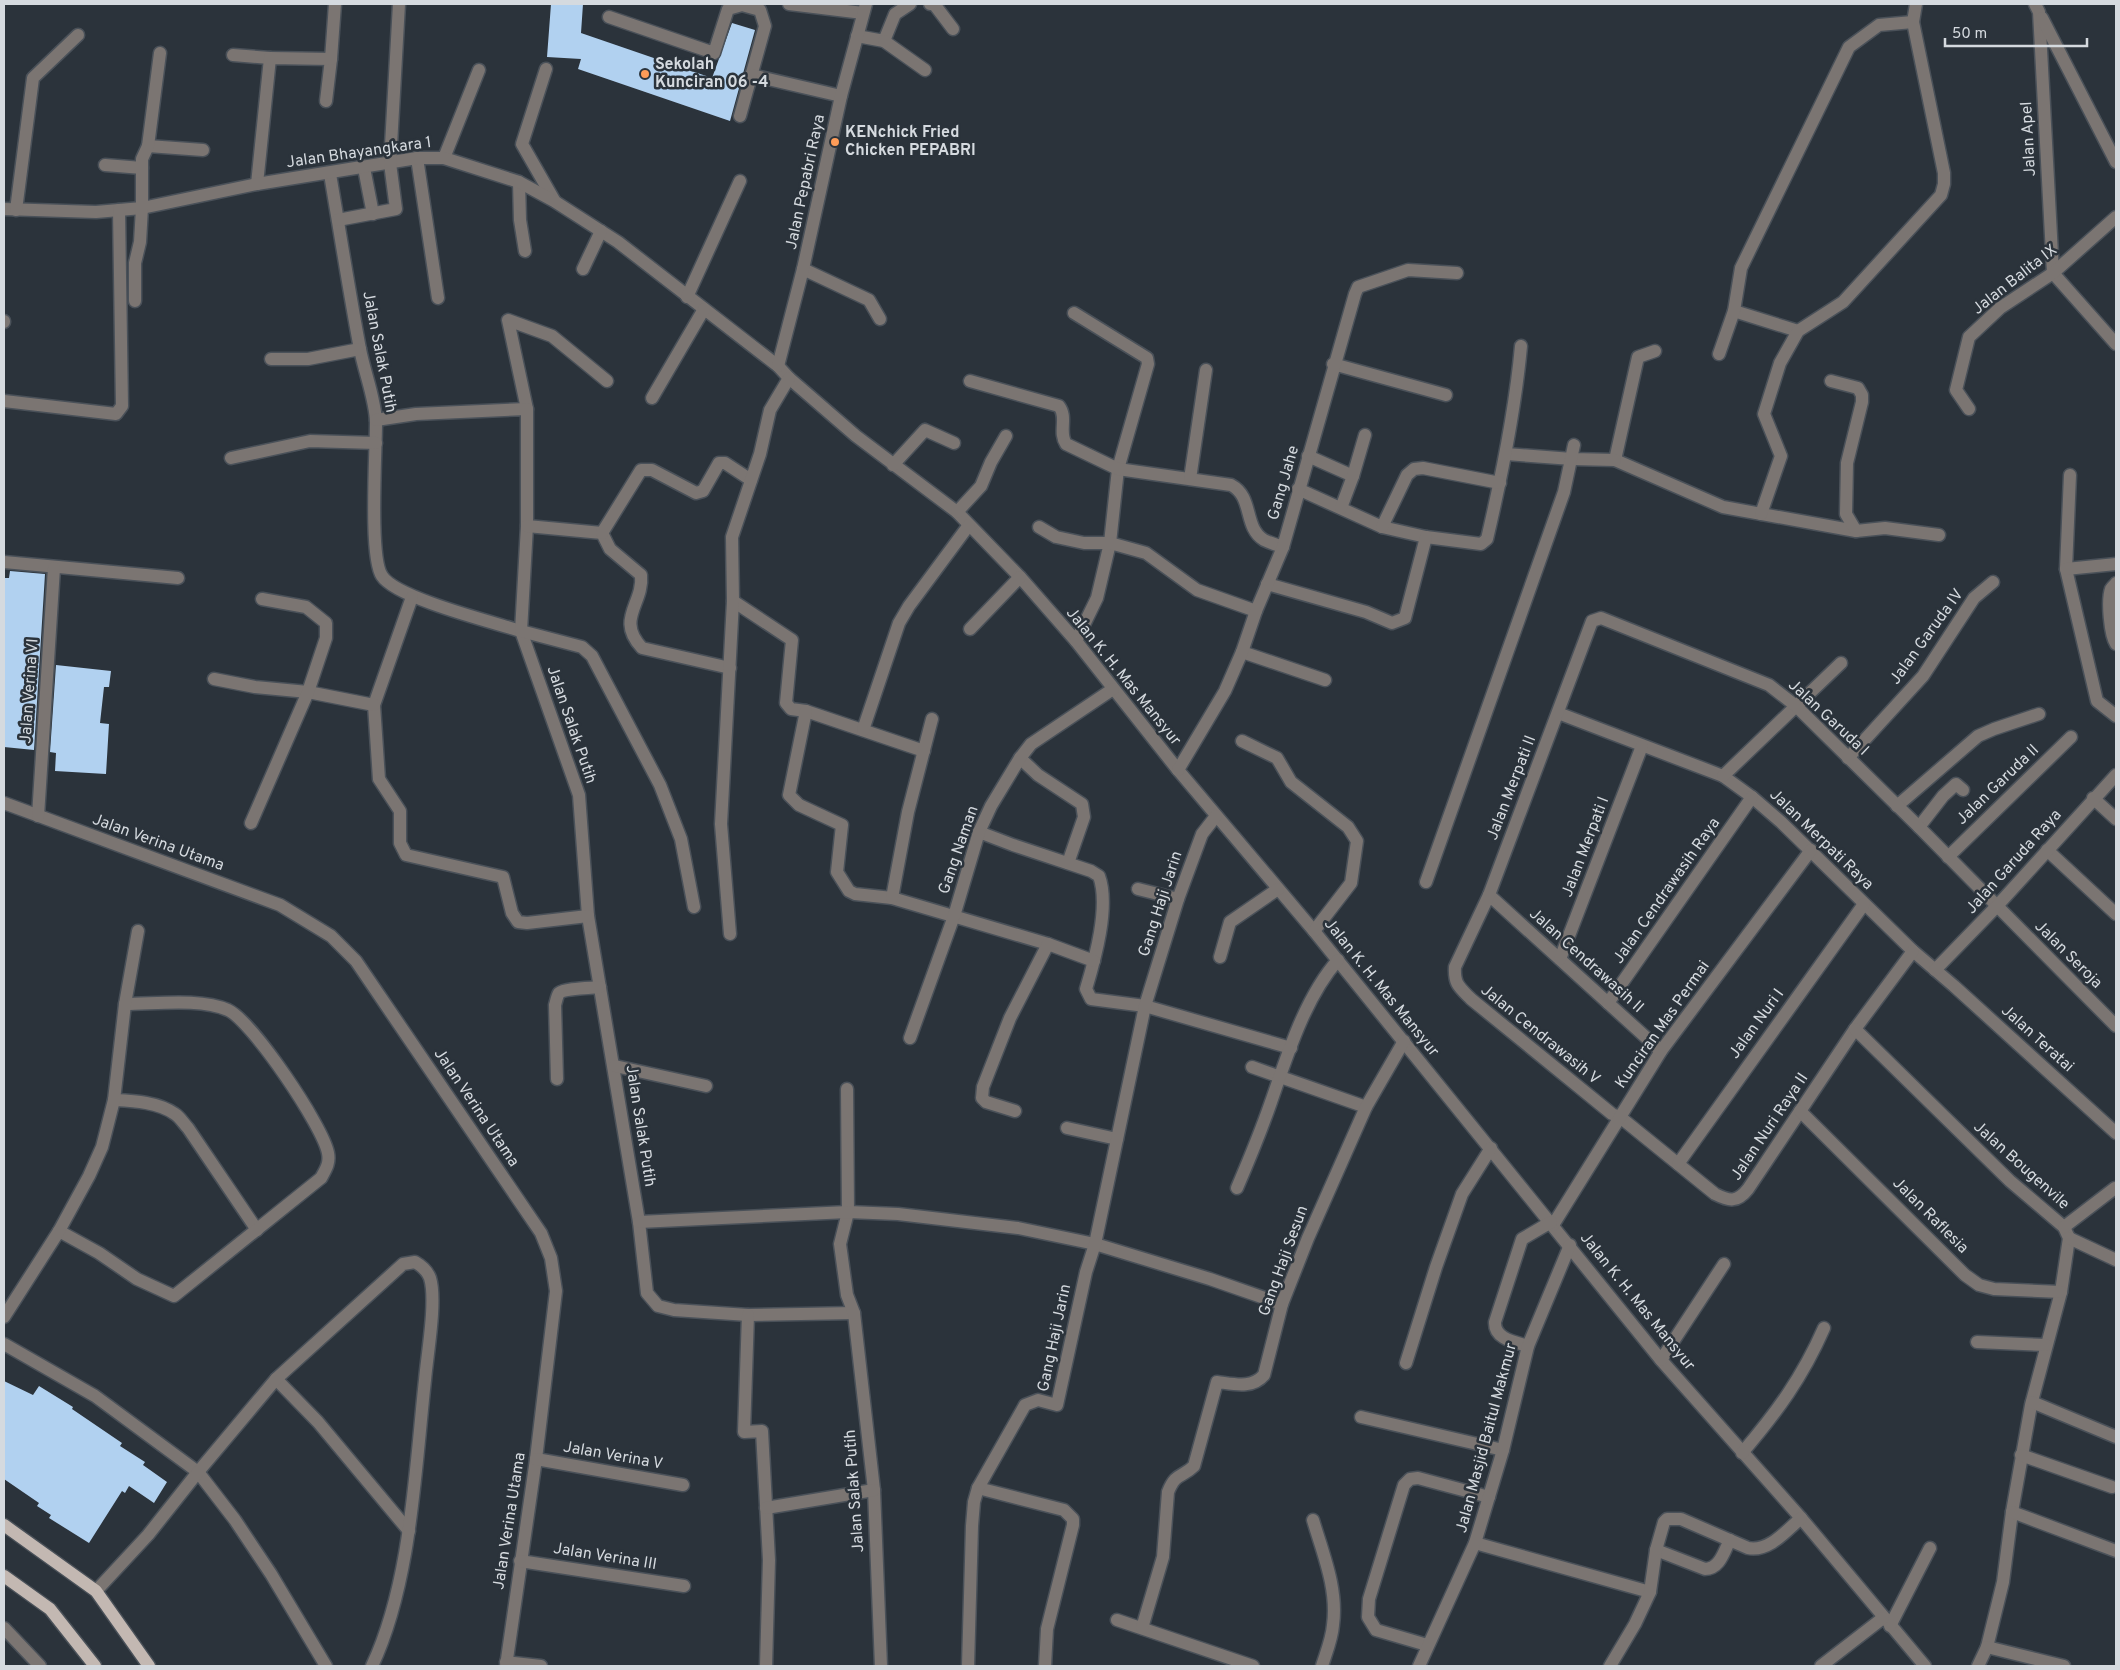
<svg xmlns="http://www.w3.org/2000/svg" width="2120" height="1670" font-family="Overpass,sans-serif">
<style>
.building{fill:#b1d1f0}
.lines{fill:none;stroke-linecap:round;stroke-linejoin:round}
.minor-casing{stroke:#4a5159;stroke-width:15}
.major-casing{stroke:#4a5159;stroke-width:15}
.minor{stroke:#7b7572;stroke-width:12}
.major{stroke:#c3b8b2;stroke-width:12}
.poi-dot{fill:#fe9c58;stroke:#2b333b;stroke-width:2}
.labels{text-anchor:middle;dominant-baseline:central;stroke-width:5;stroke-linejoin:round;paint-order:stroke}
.poi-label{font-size:16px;font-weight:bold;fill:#d5dadf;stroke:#2b333b;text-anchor:start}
.street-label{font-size:16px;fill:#d5dadf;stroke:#2b333b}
</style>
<rect width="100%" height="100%" fill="#2b333b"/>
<!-- building -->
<g class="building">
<polygon points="551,4 583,4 581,33 712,78 732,23 755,30 730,121 578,69 581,59 547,57"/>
<polygon points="10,571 45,574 34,750 4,747 4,578 9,578"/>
<polygon points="56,665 111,671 109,687 104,687 100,723 109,724 106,774 55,771 56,753 50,752"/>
<polygon points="4,1381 33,1395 39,1386 73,1407 72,1409 122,1443 120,1446 145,1462 143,1465 167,1482 154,1503 129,1486 125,1493 122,1491 89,1543 49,1518 51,1515 37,1506 39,1503 4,1479"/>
</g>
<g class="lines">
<defs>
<g id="minor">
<polyline points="789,4 863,13"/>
<polyline points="930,4 934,4 953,29"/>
<polyline points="2035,4 2039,12 2053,273 2116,344"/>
<polyline points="609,17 714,53 728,9 742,5 760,10 765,26 740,116"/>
<polyline points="2042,18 2116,162"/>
<polyline points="857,36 884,41 895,14 910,4"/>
<polyline points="884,41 925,70"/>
<polyline points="233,55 270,58"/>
<polyline points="546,69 522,144 554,200"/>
<polyline points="751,75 841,96"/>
<polyline points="326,101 331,59"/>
<polyline points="148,146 203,150"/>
<polyline points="417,158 438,298"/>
<polyline points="444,158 479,70"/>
<polyline points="105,165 142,168"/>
<polyline points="364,168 373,214"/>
<path d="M330,174C340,232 349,291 360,349C364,371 376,401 376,423C376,452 369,557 382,576C396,598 492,622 521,631L579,795L588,916L639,1222L647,1293L658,1306L674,1310L748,1315L854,1313"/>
<polyline points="519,182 520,220 525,251"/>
<polyline points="257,184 270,58 331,59 335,4"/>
<polyline points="4,209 96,212 142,208 257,184 417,158 444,158 519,182 554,201 618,242 778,366 789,378 856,436 957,512 1020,577 1076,641 1178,770 1314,931 1661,1360 1801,1518 1925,1666"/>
<polyline points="16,210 33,78 78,35"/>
<polyline points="338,220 396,209 390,163 399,4"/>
<polyline points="583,269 601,231"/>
<polyline points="803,269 869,300 880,319"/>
<polyline points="687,297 740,181"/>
<polyline points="135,301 135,263 140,242 142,208 142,159 148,146 160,53"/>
<polyline points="1734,311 1798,331"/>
<polyline points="1074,313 1147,358 1148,364 1118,469 1110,543 1097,598 1076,641"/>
<polyline points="4,321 4,322"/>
<polyline points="1655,351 1638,357 1615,460 1723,507 1856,531 1885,528 1939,535"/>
<polyline points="1719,354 1734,311 1741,268 1849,47 1879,25 1913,22"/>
<polyline points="271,359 308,359 360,349"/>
<polyline points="1333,364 1446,395"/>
<polyline points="778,366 803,269 841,96 866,4"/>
<path d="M970,381L1059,406C1068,418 1058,432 1066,444L1118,469L1231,485C1254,497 1243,527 1264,540C1270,543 1277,545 1283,547"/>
<polyline points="1831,381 1858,388 1862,395 1862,402 1847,463 1846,514 1856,531"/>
<polyline points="652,398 704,309"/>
<polyline points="4,401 116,414 122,406 119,210"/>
<polyline points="527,409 508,320 552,336 607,381"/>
<polyline points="1969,409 1956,390 1969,337 2000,308 2053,273 2116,217"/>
<polyline points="376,420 416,414 527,409 527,526 521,631 582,647 592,656 660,785 681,839 694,907"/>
<polyline points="1506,454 1572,459 1615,460"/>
<polyline points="1308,456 1353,476"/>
<polyline points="231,458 310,441 376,443"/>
<polyline points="893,465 925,430 954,443"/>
<polyline points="2070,475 2066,569 2097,701 2116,716"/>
<polyline points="1190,479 1206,370"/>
<path d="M1298,489L1382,527L1426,537L1481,544L1487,539C1502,475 1515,412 1521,346"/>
<polyline points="1341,508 1353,476 1365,435"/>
<polyline points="957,512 981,486 991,462 1006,436"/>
<polyline points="1761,514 1781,456 1764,414 1780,363 1798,331 1843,302 1941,195 1944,184 1944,173 1913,22 1916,4"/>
<path d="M527,526L602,533L610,549L641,575C644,604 615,619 642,648L730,668"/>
<polyline points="1039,527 1056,537 1084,543 1110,543 1146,553 1197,590 1256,611"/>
<polyline points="1382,527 1407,475 1414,469 1423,468 1500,483"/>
<polyline points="602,533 641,470 652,470 696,493 703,491 719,463 725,463 751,480"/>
<polyline points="4,562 178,578"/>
<polyline points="2066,569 2116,564"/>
<path d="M2116,583C2115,585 2112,587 2111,589C2107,600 2110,635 2116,644"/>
<polyline points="1267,584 1366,612 1392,623 1405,618 1426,537"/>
<polyline points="412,597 374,705 379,779 400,811 400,843 406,855 503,877 512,913 518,922 527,923 588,916"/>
<polyline points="733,601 792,640 786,703 791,709 806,711 924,751"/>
<polyline points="970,629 1020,577"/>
<polyline points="1242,652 1325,680"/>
<polyline points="214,679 255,687 308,692 374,705"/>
<polyline points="806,711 789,795 799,805 842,825 837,872 849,891 855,894 892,898 1048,944"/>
<polyline points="1558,713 1723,776 1752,797 1781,822 1913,951 1954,986 2116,1133"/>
<polyline points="863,730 899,623 909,606 969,525"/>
<polyline points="1242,741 1277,758 1291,782 1348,827 1357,841 1351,883 1314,931"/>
<polyline points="1020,758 1038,775 1082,804 1084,817 1068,863"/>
<polyline points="1848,758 1923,676 1974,598 1993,582"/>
<polyline points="1178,770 1225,691 1242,652 1256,611 1283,547 1355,294 1358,287 1408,270 1457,273"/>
<polyline points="1723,776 1841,663"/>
<polyline points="2093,798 2116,819"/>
<polyline points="4,803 280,905 331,936 356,961 541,1233 551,1258 556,1291 536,1459 506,1666"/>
<polyline points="1897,806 1978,736 1994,729 2039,714"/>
<polyline points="38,816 54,568"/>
<polyline points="251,823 308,692 326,638 326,623 306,607 262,599"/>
<polyline points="1919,827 1943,796 1956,784 1963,790"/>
<path d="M979,832L1013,845L1091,871L1099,876C1110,906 1095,959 1086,989L1091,999L1145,1006L1291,1048"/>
<polyline points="2047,850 2116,914"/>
<polyline points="1948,857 2071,737"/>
<polyline points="1426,882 1564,492 1574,445"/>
<polyline points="1138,889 1178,899"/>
<polyline points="1489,895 1661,1051"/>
<polyline points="892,898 908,812 932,719"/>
<polyline points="730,934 721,824 733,601 732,537 760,454 770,410 789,378"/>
<path d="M1913,951L1855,1029L1748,1189C1737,1203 1729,1201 1715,1194L1620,1117L1612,1114L1471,999C1459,987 1454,984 1455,967L1489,895L1592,621L1601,618L1769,685L1796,706L1919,827L2116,1026"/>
<polyline points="1220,957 1230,922 1278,889"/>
<polyline points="1560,959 1642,746"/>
<polyline points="1935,970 1997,906 2116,775"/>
<polyline points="1608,1003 1752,797"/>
<polyline points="1855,1029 2010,1181 2064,1227 2069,1238 2061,1292 2031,1405 2012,1512 2003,1582 1987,1647 1978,1666"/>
<polyline points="910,1038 954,916 979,832 991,806 1020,758 1031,744 1113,689"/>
<polyline points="615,1066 706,1086"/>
<polyline points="1252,1067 1366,1107"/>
<path d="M557,1079L555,1005C556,1002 557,996 559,993C565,988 591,988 600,987"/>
<polyline points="847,1089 848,1212 840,1244 847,1295 854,1313 874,1490 881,1666"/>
<path d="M114,1100C134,1101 158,1102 175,1114C180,1117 184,1124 188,1128L257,1230"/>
<polyline points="1015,1111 986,1102 982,1098 983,1087 1010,1018 1048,944 1094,961"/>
<polyline points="1800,1111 1965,1275 1979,1285 1994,1289 2061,1292"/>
<polyline points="1067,1128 1117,1139"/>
<polyline points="1678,1164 1864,904"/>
<path d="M1237,1188C1249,1160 1261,1131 1271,1102C1287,1056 1305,997 1338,960"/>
<polyline points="639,1222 848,1212 898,1214 1018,1228 1095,1244 1210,1279 1282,1304"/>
<polyline points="1553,1225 1661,1051 1811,850"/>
<polyline points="2064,1227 2115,1188"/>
<path d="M59,1231L99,1253L137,1279L174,1296L321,1178C326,1169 330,1163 328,1153C323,1126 252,1021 228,1010C200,998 156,1004 125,1004"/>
<polyline points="2069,1238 2116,1260"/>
<polyline points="748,1315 744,1432 762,1431 769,1560 766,1666"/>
<polyline points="4,1317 59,1231 89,1176 102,1147 114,1100 125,1004 138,931"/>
<polyline points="1977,1342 2046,1345"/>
<polyline points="4,1344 95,1396 198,1472 235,1520 271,1574 326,1666"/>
<path d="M1528,1346C1515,1342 1494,1339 1495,1322L1522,1239L1551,1222"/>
<polyline points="1661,1360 1724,1264"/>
<polyline points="1406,1363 1436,1267 1462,1194 1491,1148"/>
<polyline points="276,1379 318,1422 409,1531"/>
<polyline points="2032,1402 2116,1437"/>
<polyline points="1361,1417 1503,1450"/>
<path d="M1742,1453C1777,1412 1802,1378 1824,1328"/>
<polyline points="2021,1455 2112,1487"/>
<polyline points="536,1459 683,1485"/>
<polyline points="978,1488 1064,1510 1073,1519 1073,1525 1047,1629 1045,1666"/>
<polyline points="766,1508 874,1490"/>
<polyline points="2012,1512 2116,1551"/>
<path d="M1313,1520C1323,1554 1338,1589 1333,1625C1332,1639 1326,1653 1322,1666"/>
<polyline points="1475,1543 1650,1592"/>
<path d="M1656,1550L1705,1569C1720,1569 1724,1551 1730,1540"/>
<polyline points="520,1561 684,1586"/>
<path d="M96,1591L148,1535L198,1472L276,1379L403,1264L415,1262C422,1266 427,1270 430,1278C437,1301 427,1355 425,1380C415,1471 411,1583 372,1666"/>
<polyline points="1117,1620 1253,1666"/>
<polyline points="1890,1626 1930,1548"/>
<polyline points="4,1628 40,1666"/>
<path d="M1142,1628L1163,1557L1168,1492C1176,1472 1182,1478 1194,1466L1217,1382C1234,1384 1252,1389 1264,1375L1282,1304L1308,1238L1366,1107L1404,1041"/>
<polyline points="1427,1645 1376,1630 1368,1617 1369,1599 1404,1485 1410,1479 1418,1478 1489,1497"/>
<polyline points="1987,1647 2064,1666"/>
<polyline points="506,1662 541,1666"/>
<polyline points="968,1666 972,1526 974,1502 978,1488 1025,1405 1038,1400 1057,1405 1086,1272 1095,1244 1145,1006 1178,899 1202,834 1216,816"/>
<polyline points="1419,1666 1475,1543 1503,1450 1528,1346 1570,1245"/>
<path d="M1610,1666L1635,1624L1650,1592L1656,1550L1664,1522L1667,1519H1681L1748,1548C1769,1552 1786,1531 1801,1518"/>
<polyline points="1821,1666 1883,1618"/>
</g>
<g id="major">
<polyline points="4,1525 96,1591 149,1666"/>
<polyline points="4,1576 50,1609 95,1666"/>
</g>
</defs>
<!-- minor casing -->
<use href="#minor" class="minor-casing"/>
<!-- major casing -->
<use href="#major" class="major-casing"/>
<!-- minor -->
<use href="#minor" class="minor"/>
<!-- major -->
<use href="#major" class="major"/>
</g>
<!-- markers -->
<g class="poi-dot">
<circle cx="645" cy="74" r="5"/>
<circle cx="835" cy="142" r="5"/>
</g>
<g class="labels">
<!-- poi labels -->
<g class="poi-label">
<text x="655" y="65">Sekolah<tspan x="655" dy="18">Kunciran 06 -4</tspan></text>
<text x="845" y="133">KENchick Fried<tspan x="845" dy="18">Chicken PEPABRI</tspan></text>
</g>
<!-- street labels -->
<g class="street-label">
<text transform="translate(2029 139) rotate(-93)">Jalan Apel</text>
<text transform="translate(359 153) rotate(-8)">Jalan Bhayangkara 1</text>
<text transform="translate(806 182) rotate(-78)">Jalan Pepabri Raya</text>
<text transform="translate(2015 280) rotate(-38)">Jalan Balita IX</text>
<text transform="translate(379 352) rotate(79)">Jalan Salak Putih</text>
<text transform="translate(1284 483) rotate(-74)">Gang Jahe</text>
<text transform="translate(1927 637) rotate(-54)">Jalan Garuda IV</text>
<text transform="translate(1123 677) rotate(51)">Jalan K. H. Mas Mansyur</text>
<text transform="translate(30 691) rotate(-86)">Jalan Verina VI</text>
<text transform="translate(1828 718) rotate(43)">Jalan Garuda I</text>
<text transform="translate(571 725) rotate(71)">Jalan Salak Putih</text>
<text transform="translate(1998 785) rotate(-44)">Jalan Garuda II</text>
<text transform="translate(1512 788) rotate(-69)">Jalan Merpati II</text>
<text transform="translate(1821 840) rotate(44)">Jalan Merpati Raya</text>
<text transform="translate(158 843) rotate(20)">Jalan Verina Utama</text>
<text transform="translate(1586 847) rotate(-69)">Jalan Merpati I</text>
<text transform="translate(959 850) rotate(-71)">Gang Naman</text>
<text transform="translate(2014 862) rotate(-48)">Jalan Garuda Raya</text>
<text transform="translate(1667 891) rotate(-55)">Jalan Cendrawasih Raya</text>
<text transform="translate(1161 904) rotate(-72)">Gang Haji Jarin</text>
<text transform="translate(2068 955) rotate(45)">Jalan Seroja</text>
<text transform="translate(1586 961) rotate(42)">Jalan Cendrawasih II</text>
<text transform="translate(1381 988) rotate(51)">Jalan K. H. Mas Mansyur</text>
<text transform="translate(1757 1024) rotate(-54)">Jalan Nuri I</text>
<text transform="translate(1663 1025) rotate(-55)">Kunciran Mas Permai</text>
<text transform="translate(1540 1035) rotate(39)">Jalan Cendrawasih V</text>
<text transform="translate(2037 1039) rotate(42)">Jalan Teratai</text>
<text transform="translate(476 1108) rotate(56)">Jalan Verina Utama</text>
<text transform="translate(640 1126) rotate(81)">Jalan Salak Putih</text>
<text transform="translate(1770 1127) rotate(-56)">Jalan Nuri Raya II</text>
<text transform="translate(2021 1166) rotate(42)">Jalan Bougenvile</text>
<text transform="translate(1930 1216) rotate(45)">Jalan Raflesia</text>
<text transform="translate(1284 1261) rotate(-70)">Gang Haji Sesun</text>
<text transform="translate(1637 1302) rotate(51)">Jalan K. H. Mas Mansyur</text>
<text transform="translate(1055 1338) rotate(-78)">Gang Haji Jarin</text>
<text transform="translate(1487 1438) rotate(-75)">Jalan Masjid Baitul Makmur</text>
<text transform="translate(613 1456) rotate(10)">Jalan Verina V</text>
<text transform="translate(855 1491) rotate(-94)">Jalan Salak Putih</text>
<text transform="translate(510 1521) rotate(-81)">Jalan Verina Utama</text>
<text transform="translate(605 1557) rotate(9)">Jalan Verina III</text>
</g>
</g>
<!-- border -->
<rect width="2120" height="1670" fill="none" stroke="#d5dadf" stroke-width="10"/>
<!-- scale -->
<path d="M1945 38v8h142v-8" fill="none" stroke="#d5dadf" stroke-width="2.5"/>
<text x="1952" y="38" font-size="15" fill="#d5dadf" stroke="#2b333b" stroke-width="4" paint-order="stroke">50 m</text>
</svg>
